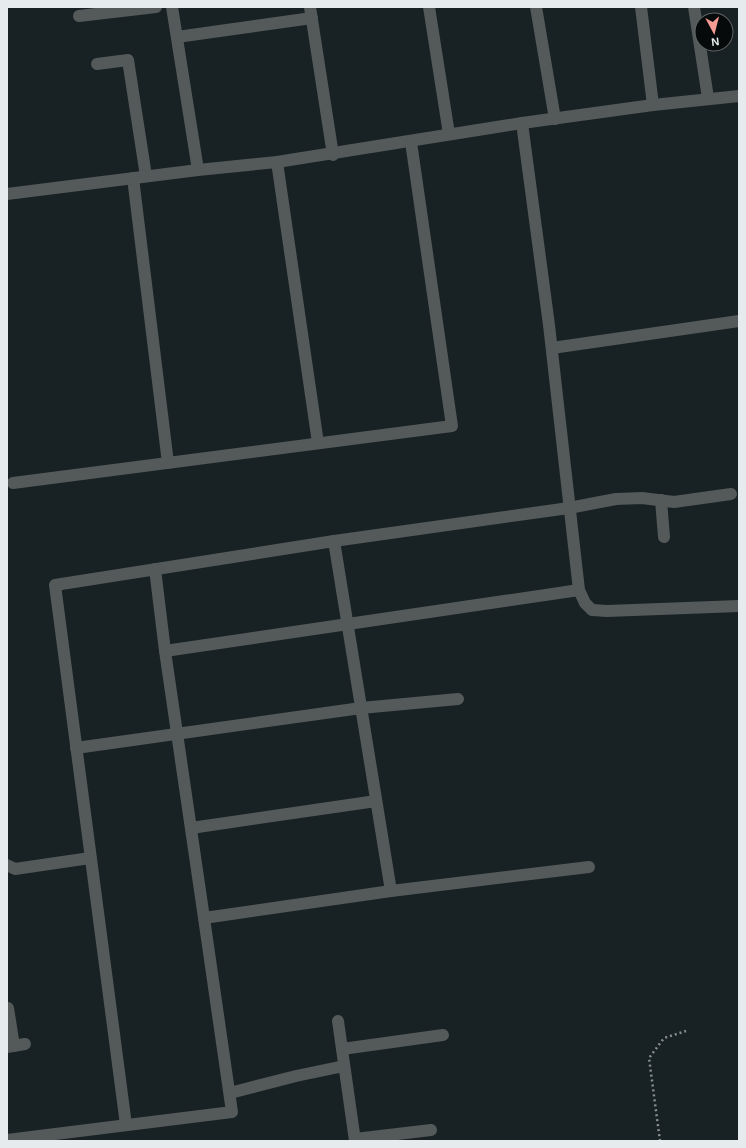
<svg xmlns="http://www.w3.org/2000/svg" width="746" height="1148" font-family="Helvetica,sans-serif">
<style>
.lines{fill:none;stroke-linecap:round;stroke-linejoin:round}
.path{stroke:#888f91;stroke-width:2.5;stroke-dasharray:2 3;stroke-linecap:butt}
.street{stroke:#54595a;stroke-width:12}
</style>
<rect width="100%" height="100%" fill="#182123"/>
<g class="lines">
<!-- path -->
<polyline class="path" points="660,1141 649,1058 664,1038 686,1031"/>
<!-- street -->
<g class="street">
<polyline points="172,7 198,170"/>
<polyline points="310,7 333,155"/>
<polyline points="429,7 449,134"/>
<polyline points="536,7 555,119"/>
<polyline points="641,7 653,105"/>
<polyline points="694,7 708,98"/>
<polyline points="79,16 156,7"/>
<polyline points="177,37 312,18"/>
<polyline points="97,64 128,60 146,176"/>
<polyline points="522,123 549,325 579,590 585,603 592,610 607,611 739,606"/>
<polyline points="277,162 318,443"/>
<polyline points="133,178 168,463"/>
<polyline points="7,194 198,170 277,162 522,123 653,105 739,96"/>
<polyline points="552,348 739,321"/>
<polyline points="13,483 452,426 411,142"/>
<polyline points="661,500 664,537"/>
<polyline points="334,541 569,508 616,499 642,498 674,502 731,494"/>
<polyline points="155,569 165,651 204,918 391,891"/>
<polyline points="165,651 579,590"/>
<polyline points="76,748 361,708 458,699"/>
<polyline points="191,828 376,801"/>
<polyline points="7,865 15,869 90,858"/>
<polyline points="8,1008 14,1046"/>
<polyline points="338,1021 355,1141"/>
<polyline points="7,1047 25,1044"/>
<polyline points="342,1049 443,1035"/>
<polyline points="230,1093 296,1076 344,1066"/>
<polyline points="126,1125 55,585 334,541 391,891 589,867"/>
<polyline points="355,1139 431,1130"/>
<polyline points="7,1140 232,1112 204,918"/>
</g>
</g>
<!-- border -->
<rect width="746" height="1148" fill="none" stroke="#e6eced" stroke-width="16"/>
<!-- north arrow -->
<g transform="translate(714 32) rotate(173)"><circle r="19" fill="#060a0a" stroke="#606465"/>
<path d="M0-3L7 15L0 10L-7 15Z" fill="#f59c93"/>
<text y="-6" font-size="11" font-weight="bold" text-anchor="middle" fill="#e6eced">N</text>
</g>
</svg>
